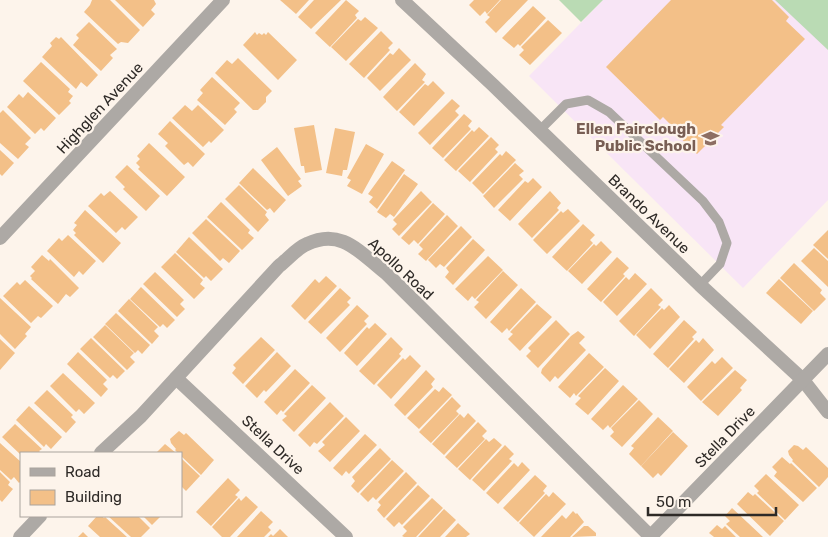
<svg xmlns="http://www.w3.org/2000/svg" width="828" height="537" font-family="Rubik,sans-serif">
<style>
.education{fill:#f8e5f6}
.green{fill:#badbb4}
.building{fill:#f3c088}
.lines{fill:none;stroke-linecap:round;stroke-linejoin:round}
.service{stroke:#ada9a5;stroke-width:9}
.minor{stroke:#ada9a5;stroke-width:14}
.tertiary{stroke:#ada9a5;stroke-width:14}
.labels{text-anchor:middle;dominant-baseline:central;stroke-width:4.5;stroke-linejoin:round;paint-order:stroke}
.street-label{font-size:15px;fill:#2e2a27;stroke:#fdf4eb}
.education-label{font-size:15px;font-weight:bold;fill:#785e54;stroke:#fdf4eb;text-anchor:end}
</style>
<rect width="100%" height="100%" fill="#fdf4eb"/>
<!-- education -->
<polygon class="education" points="603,0 828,0 828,200 743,288 529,76"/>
<!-- green -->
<g class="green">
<polygon points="559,0 603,0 581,22"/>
<polygon points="775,0 828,0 828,50"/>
</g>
<!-- building -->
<g class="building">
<polygon points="92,0 110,0 140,30 128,43 121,42 118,44 84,12 90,5"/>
<polygon points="115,0 154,0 156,4 151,10 155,14 143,27"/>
<polygon points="280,0 309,0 296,14"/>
<polygon points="314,0 341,0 311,29 298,17"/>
<polygon points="346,0 359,11 355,15 357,18 330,47 315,33"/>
<polygon points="474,0 500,0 487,14 485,11 480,16 469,5"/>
<polygon points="501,0 528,0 496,33 485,22 490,17 487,15"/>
<polygon points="671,0 772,0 789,17 786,21 805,39 721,125 724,127 697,154 668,126 670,124 663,117 660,120 606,67"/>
<polygon points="533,6 546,18 520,46 518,44 514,48 502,38"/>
<polygon points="365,17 378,28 346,61 331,47 358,19 361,21"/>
<polygon points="548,20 562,33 530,65 519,55 524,50 521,47"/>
<polygon points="89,22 117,49 110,55 113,58 101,71 73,45 79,38 76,35"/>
<polygon points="381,31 393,43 388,48 390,50 364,78 349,64"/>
<polygon points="255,32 257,35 259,33 262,35 264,33 266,35 268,32 297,60 278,80 243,45"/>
<polygon points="56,37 59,39 61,37 98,75 87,87 81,82 76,89 42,57 52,46 50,43"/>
<polygon points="399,48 411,60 380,91 367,78 390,53 393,55"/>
<polygon points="238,58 272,91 266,97 266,102 258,110 253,110 215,73 227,60 232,64"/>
<polygon points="41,62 70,89 68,92 73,96 69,101 71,103 59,115 23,81"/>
<polygon points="415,63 426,74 422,80 425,82 397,111 383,97"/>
<polygon points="212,77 240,103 234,109 237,112 225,125 197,100 203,93 200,90"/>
<polygon points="433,81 445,93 414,126 399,112 425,84 428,86"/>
<polygon points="28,92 56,118 44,131 41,128 35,134 7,107 19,94 23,98"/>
<polygon points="452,99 460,106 455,111 459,115 430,145 418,133"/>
<polygon points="185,105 192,111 198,105 224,130 211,143 209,141 203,147 172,118"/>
<polygon points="3,110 31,138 25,144 29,147 18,159 0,143 0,113"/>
<polygon points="464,114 472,121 468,126 471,129 443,158 432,148"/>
<polygon points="170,121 205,154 193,167 188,162 184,165 165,146 168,143 158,134"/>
<polygon points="314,125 322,170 305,173 304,166 301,166 294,128"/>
<polygon points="479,127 489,136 456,171 444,160 472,130 474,132"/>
<polygon points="335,128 355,132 347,170 343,170 342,176 326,173"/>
<polygon points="491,137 499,145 495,149 498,152 470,182 458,171"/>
<polygon points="149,143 185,177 167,196 138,169 140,167 136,163 140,159 137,156"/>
<polygon points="366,144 384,154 362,194 347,186 351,180 347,178"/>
<polygon points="277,147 301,179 298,181 302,186 288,196 261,160"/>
<polygon points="0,150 14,163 2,176 0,174"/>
<polygon points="506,151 516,160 483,194 472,183 500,154 502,156"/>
<polygon points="392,161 405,170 377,209 369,202 373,197 368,194"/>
<polygon points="515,163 524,171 519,175 523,179 494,208 483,196"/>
<polygon points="127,165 160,196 146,211 123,189 125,187 115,177"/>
<polygon points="253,168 286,200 274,213 270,208 267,210 239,183"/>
<polygon points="404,174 418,184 394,217 390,214 386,218 377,212"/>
<polygon points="533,178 542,187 510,221 498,210 525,181 528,183"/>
<polygon points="239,185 267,212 265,215 269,220 258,232 225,199"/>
<polygon points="110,191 138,217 125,230 122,227 116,233 88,206 101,193 104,196"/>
<polygon points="421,191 432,202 399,236 392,229 397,224 393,220"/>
<polygon points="550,191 561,203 557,208 559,210 532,238 518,224"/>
<polygon points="221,202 250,230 248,233 254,238 242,250 207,217"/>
<polygon points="433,203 445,214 418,244 414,240 409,245 401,238"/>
<polygon points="568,209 580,221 547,254 533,240 561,211 563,213"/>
<polygon points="85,210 121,243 103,263 74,235 76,233 73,230 77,225 74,223"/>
<polygon points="447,215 458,226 426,261 418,254 423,249 419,245"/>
<polygon points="206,219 240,251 229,263 223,258 220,261 192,233"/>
<polygon points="583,224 595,235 590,240 593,243 567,271 552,257"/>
<polygon points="461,226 472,237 444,267 440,264 436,268 428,260"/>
<polygon points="828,230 828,259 813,245"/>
<polygon points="68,235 96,261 83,275 79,271 74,277 47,251 59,238 62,241"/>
<polygon points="189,237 223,269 211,281 206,276 204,278 176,252"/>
<polygon points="473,239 485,250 453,285 445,277 449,272 446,268"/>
<polygon points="601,241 612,252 582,284 568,271 594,244 596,246"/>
<polygon points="814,248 828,261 828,287 801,261"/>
<polygon points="175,253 203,280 200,284 205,288 194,299 161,267"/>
<polygon points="42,255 49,261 50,259 79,288 70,297 66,294 58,304 31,279 32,278 30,276 35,271 31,267"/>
<polygon points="488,256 503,270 475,299 472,296 468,301 455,289"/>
<polygon points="617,257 629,268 623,274 625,276 601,302 587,289"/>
<polygon points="794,263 822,290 820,293 826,299 814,311 780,278"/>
<polygon points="503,271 518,285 486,319 474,307 479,302 476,300"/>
<polygon points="155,272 184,300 180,304 185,309 177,317 143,284"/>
<polygon points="635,273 647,284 617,316 603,302 626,277 629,280"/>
<polygon points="326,276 337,286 305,320 291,306 315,279 319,283"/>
<polygon points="779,279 813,311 801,324 766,293"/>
<polygon points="25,280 53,306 41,318 38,316 31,323 3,296 17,282 20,285"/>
<polygon points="141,287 175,320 167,328 163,324 160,327 130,299"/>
<polygon points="340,288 351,298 347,302 350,305 321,334 308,322"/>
<polygon points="521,288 536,302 509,331 507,328 502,333 490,322"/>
<polygon points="651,288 663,300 658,305 661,307 634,336 619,321"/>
<polygon points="0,298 31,327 25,334 27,336 15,349 0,334"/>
<polygon points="129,299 158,327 154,331 159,336 152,344 118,311"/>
<polygon points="537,304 552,317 520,351 508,339 513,334 510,332"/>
<polygon points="357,305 369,316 364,321 367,324 340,352 326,338"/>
<polygon points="669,305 680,317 650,349 636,335 662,308 664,310"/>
<polygon points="116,313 150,345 142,354 138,350 135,353 105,324"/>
<polygon points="556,320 570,334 538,368 526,356 531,351 528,348"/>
<polygon points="684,320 697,332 692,337 694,339 668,368 653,354"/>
<polygon points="375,323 387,334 357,366 344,353 367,327 369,329"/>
<polygon points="105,325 134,353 130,357 135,362 127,370 93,337"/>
<polygon points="578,331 585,337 579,343 586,350 558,379 555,376 550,382 541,373 542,369 571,336"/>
<polygon points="261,337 275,350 243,384 232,373 236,368 233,365"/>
<polygon points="391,337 403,349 399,354 401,356 374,385 359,371"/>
<polygon points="91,338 125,371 117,379 113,375 110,378 80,349"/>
<polygon points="703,338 714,350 684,383 669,369 696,340 699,343"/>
<polygon points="0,339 15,353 0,370"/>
<polygon points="78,352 107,380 103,384 108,389 101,397 67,364"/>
<polygon points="277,352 291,366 266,392 264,390 257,398 245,386"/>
<polygon points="589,353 604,367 576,396 574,393 570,398 558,387"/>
<polygon points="410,355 421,366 391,399 377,385 403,358 405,360"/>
<polygon points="722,357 733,368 701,401 687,387 712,361 715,364"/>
<polygon points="605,368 619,381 588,415 575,404 581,398 578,396"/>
<polygon points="295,369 310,383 283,412 281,410 277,415 264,402"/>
<polygon points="426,370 435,379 431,384 433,387 405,416 394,405"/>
<polygon points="735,370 747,380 740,388 742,390 718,416 702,402"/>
<polygon points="63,373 95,403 84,414 79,409 76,412 50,386"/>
<polygon points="312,385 326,398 294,432 282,420 287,416 284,414"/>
<polygon points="623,385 638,399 610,428 608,425 603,430 591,419"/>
<polygon points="443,387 452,395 419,429 407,418 435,389 439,392"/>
<polygon points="47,390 73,415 71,417 76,422 66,433 34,403"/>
<polygon points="452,397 461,406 456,411 459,414 431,443 419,432"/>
<polygon points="639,400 653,414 622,447 610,436 614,432 611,428"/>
<polygon points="330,402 344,416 317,444 314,442 310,447 298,435"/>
<polygon points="29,406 62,437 51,449 46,444 44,447 16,420"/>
<polygon points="468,413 476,421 444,455 432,444 460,414 464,418"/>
<polygon points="346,417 360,431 330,462 318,451 325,445 322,442"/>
<polygon points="658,417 673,431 641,466 629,454 634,448 631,446"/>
<polygon points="478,422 487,431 482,436 485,439 457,468 445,457"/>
<polygon points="15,424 42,449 39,451 41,453 21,453 21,455 2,437"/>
<polygon points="179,431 184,435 186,433 214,460 201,475 181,456 181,453 178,453 175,450 176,449 171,443 170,439"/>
<polygon points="673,432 688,446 661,476 658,473 653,478 641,466"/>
<polygon points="365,434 377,445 349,474 346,471 342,476 333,468"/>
<polygon points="494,438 502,445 470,480 458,469 486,439 489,442"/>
<polygon points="0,443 21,462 21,481 19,483 14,477 11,480 0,470"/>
<polygon points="165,444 176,453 156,453"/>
<polygon points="505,445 514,454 509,459 512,461 484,491 472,480"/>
<polygon points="794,445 798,446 803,450 806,447 828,468 828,477 819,487 792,461 793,460 789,455 788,451"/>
<polygon points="380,448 391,459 358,493 351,486 355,481 352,477"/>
<polygon points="782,457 790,464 791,463 817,488 803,502 774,476 777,472 772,467"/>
<polygon points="181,458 200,476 186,491 181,486"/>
<polygon points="392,460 404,471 376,500 373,497 368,502 360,494"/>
<polygon points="522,462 530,470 498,504 486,493 514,463 518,467"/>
<polygon points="0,472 10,482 8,485 13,489 2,502 0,500"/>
<polygon points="406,472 417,483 384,518 377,510 381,505 378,502"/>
<polygon points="766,474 799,505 785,520 757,493 759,491 754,486"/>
<polygon points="535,475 547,486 543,491 545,493 518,522 503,508"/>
<polygon points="228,478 240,490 235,495 238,497 211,526 196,512"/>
<polygon points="418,485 430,496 402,525 399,522 394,527 386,519"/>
<polygon points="553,492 566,504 534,537 519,523 546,494 549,497"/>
<polygon points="748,492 753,496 755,494 784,521 770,536 737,504"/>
<polygon points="246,496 258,507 230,537 222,537 212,527 239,498 241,501"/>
<polygon points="432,498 443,508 416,537 404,537 402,536 407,531 403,527"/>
<polygon points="732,508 763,537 740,537 726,524 730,521 725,516"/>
<polygon points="444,509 456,520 440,537 418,537"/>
<polygon points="261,511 273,522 268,527 271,530 264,537 237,537"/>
<polygon points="573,511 576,514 577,513 584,522 570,537 541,537 562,515 566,519"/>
<polygon points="97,516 102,516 104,518 105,517 127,537 100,537 88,526"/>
<polygon points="108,516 138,516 150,528 141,537 131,537"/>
<polygon points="143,516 161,516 152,525"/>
<polygon points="458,523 470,534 466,537 445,537"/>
<polygon points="717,525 722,529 725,526 736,537 714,537 709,533"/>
<polygon points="584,526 588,526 596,533 596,536 572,537"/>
<polygon points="280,529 288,537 268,537 271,534 273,536"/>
<polygon points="83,532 88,537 78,537"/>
</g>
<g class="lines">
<!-- service -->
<polyline class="service" points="540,130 566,104 588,100 609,112 703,201 719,222 727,243 720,264 700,285"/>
<!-- minor -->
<g class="minor">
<polyline points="402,0 493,85 700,285 803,380 828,412"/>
<polyline points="176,378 346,537"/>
<path d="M101,453L141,416L279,266C288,259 297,248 307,244C342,227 361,254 387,274L650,536"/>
<polyline points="20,537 40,516"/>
<polyline points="650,537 828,354"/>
</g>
<!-- tertiary -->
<polyline class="tertiary" points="0,238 223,0"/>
</g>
<!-- icons -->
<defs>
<symbol id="school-bare" viewBox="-9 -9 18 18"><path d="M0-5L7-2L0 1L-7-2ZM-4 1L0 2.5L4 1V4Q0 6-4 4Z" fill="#8d6e63" stroke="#fdf4eb" stroke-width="2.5" paint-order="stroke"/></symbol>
</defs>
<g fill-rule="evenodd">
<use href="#school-bare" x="698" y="126" width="25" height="25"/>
</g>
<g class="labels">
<!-- street labels -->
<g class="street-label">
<text transform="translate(100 108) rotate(-47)">Highglen Avenue</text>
<text transform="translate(649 214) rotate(44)">Brando Avenue</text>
<text transform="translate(401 269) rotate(43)">Apollo Road</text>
<text transform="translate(725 437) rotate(-46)">Stella Drive</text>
<text transform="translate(273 445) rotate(43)">Stella Drive</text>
</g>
<!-- education labels -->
<g class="education-label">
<text x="696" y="129">Ellen Fairclough<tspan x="696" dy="17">Public School</tspan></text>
</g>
</g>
<!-- legend -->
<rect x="20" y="452" width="162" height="65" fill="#fdf4eb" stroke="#aaa39d"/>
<rect x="30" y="468" width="25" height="8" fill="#ada9a5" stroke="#aaa39d"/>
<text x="65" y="477" font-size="15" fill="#2e2a27">Road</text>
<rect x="30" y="490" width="25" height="15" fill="#f3c088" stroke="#aaa39d"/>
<text x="65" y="502" font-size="15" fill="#2e2a27">Building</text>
<!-- scale -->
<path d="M648 507v8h128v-8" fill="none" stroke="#2e2a27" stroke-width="2.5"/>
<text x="656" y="507" font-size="15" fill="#2e2a27" stroke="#fdf4eb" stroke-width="4" paint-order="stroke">50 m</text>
</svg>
